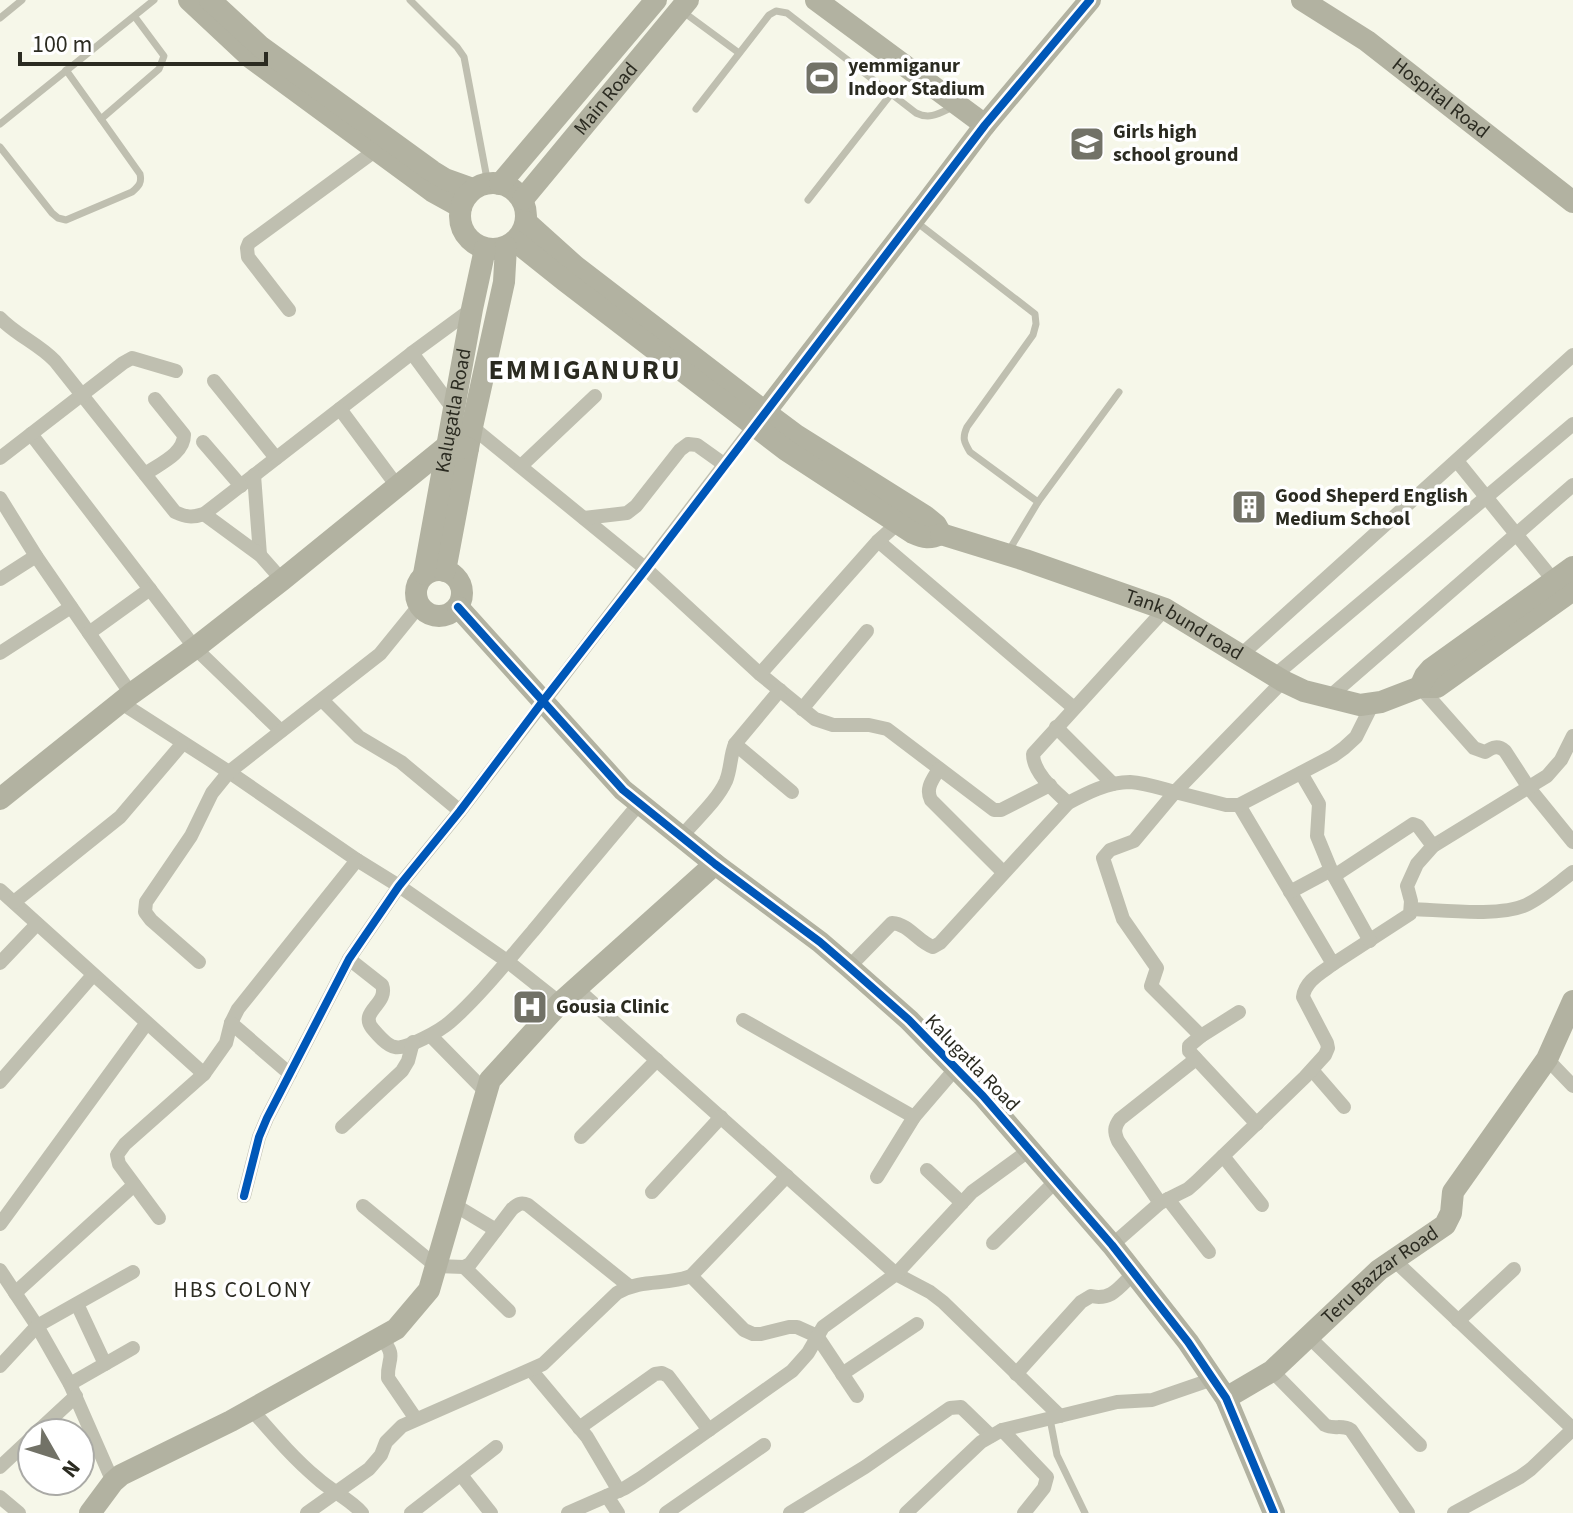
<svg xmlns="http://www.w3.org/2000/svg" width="1573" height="1513" font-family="'Source Sans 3',sans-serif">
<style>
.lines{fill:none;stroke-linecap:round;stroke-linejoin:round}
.lane{stroke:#bfbfb0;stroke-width:7}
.street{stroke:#bfbfb0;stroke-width:14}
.secondary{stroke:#b2b2a1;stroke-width:22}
.cycleway-casing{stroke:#fff;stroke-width:13}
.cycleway{stroke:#0057b8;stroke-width:8}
.labels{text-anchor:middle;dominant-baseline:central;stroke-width:7;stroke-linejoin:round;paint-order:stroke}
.poi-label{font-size:20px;font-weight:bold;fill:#2b2b21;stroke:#fff;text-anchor:start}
.street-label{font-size:20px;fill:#2b2b21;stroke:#fff}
.neighbourhood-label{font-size:22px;letter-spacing:2px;fill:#2b2b21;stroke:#fff}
.district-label{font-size:28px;font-weight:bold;letter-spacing:2px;fill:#2b2b21;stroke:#fff}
</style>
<rect width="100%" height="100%" fill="#f6f7e9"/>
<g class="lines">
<!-- lane -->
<g class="lane">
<polyline points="410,0 457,47 464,57 488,184"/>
<polyline points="682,11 739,53"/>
<polyline points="0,18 22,0"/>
<polyline points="66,70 101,119 159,69 164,56 135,17"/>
<path d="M696,109L769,15L776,11L787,13L916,113C930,120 940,113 953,107"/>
<polyline points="0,124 154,0"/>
<path d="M0,147L52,213L58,218L66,220L132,192C139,186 142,183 140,174L101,119"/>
<polyline points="808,200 891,94"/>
<path d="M915,221L1035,314L1036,324L1033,335L967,427C962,438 964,442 970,452L1038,502L1008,552"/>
<polyline points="1038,502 1119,392"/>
<polyline points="1050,1419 1057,1455 1085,1513"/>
</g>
<!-- street -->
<g class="street">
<polyline points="289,310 248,257 247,248 249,243 376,150"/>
<path d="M0,318C16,335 39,344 55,361L175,512C186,517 192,518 204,514L412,353L472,309"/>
<polyline points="412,353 454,410"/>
<polyline points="214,381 276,458"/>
<polyline points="340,409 397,486"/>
<polyline points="472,427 646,569 760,674 815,719 833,725 869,725 887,729 994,810 1001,810 1050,785"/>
<polyline points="31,434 195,648 281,731"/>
<polyline points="203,442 241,486"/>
<polyline points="0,458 123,363 132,358 176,371"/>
<polyline points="1457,461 1554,581"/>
<polyline points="521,466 595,396"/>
<path d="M145,474C159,464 184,454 184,435L155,399"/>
<polyline points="254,475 260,555"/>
<polyline points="0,498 36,556 131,694"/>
<polyline points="204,514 260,555 282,580"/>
<polyline points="584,518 627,513 636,506 680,450 688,444 697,445 725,465"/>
<polyline points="878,541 1074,708"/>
<polyline points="0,579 36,556"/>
<polyline points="89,633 150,589"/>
<polyline points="0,653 71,607"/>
<polyline points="1241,655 1573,355"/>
<polyline points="760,674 878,541 897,524"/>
<polyline points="1274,676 1573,424"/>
<path d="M1420,687L1474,748L1485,752C1493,747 1498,745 1505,751L1529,788L1573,842"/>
<polyline points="1328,698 1573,485"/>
<polyline points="322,700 359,737 401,762 460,811"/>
<polyline points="120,702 229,772 357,860 399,886 507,961 560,1003"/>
<polyline points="802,709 867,631"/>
<polyline points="1056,727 1113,784"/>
<polyline points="735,744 792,792"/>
<path d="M939,769C933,779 925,788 931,800L1003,872"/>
<polyline points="1301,773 1319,804 1317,836 1331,870"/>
<path d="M1068,803C1055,791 1033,773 1033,754L1165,609"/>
<polyline points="1239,805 1333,964 1410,914 1411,901 1407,886 1417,864 1433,846 1547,776 1561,760 1573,736"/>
<path d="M682,836C696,819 717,801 726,781C731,769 730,756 735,744L780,690"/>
<polyline points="0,890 204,1074 226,1043 231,1023 238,1009 357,860"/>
<polyline points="1290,892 1331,870 1334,876"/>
<polyline points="14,902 120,817 183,743"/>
<path d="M1412,909C1442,910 1500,917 1526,905C1543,897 1558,883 1573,872"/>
<polyline points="1370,941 1334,876 1413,824 1418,826 1433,846"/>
<path d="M349,959L382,985C389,1004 359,1011 372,1028C377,1034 387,1046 395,1047C406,1050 441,1030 450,1022C479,997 508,960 533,931C568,888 604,846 639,804"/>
<polyline points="199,962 151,920 145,912 146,902 191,836 212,793 229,772 380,654 419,606"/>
<polyline points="0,963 37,924"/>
<path d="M849,967L892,923C909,924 918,942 933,947L940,943L1068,803C1087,793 1108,782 1130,782C1145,783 1160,788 1175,792L1283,681"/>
<polyline points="576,988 896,1274 930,1292 943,1302 1060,1416"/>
<polyline points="743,1020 914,1117"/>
<polyline points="231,1023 290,1074"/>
<polyline points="431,1036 486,1092"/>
<polyline points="1201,1036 1239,1012"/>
<polyline points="1547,1059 1573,1086"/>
<polyline points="1312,1070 1344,1107"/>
<polyline points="0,1082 93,975"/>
<polyline points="1257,1124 1189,1051 1189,1046 1201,1036 1151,986 1157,968 1123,919 1103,858 1110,850 1134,841 1175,792 1226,805 1239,805 1333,756 1344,748 1356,737 1373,703"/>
<polyline points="342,1127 402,1071 408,1061 413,1042"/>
<polyline points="581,1137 657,1060"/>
<polyline points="1223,1156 1262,1205"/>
<polyline points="927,1170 962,1203"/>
<polyline points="877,1177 914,1117 956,1068"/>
<polyline points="652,1192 721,1117"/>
<polyline points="244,1196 259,1137 267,1118 349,959 399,886 460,811 757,422"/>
<polyline points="1168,1199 1209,1252"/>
<path d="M1160,1203L1118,1141C1114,1132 1114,1127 1120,1119L1196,1059"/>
<polyline points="453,1204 496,1230"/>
<path d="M363,1206L436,1266L464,1267L470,1264L512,1209C518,1204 521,1202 528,1205L629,1286"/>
<polyline points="159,1218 119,1164 117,1155 125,1144 204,1074"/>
<polyline points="0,1224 146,1024"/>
<polyline points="993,1243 1057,1180"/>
<path d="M1112,1245L1160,1203L1188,1189L1196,1182L1305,1077L1325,1055L1328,1048L1327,1043L1303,997C1305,981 1321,973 1333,964"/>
<polyline points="1393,1259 1573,1429"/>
<polyline points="464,1267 509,1311"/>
<polyline points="0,1270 37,1326 70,1384 113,1482"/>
<polyline points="691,1276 744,1330 753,1334 761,1334 789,1327 797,1327 817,1336 857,1396"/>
<polyline points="15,1293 134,1185"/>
<polyline points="77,1304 105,1364"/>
<polyline points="1458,1321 1514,1269"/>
<path d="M381,1337C398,1359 387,1356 388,1378L416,1419"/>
<polyline points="1309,1337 1420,1445"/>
<polyline points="0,1366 37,1326 133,1272"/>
<polyline points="531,1370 587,1437 619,1491"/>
<path d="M1272,1371L1325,1425C1334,1430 1342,1424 1351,1430L1408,1513"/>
<polyline points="842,1374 917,1324"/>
<path d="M1016,1374L1081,1302L1091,1296C1112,1301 1120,1286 1134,1273"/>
<polyline points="70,1384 133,1348"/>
<path d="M251,1409C272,1433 293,1458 317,1478C331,1491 350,1499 362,1513"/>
<polyline points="579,1428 655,1374 662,1373 668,1376 709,1430"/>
<polyline points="1002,1430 1047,1477 1044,1488 1024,1513"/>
<polyline points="36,1433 76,1396"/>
<polyline points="0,1467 32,1437"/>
<polyline points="461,1475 491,1513"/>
<polyline points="607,1496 618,1513"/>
<polyline points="0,1497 19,1513"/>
<path d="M307,1513L369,1469L381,1455L386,1442L402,1426L543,1364L617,1293C643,1278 665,1286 691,1276L787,1176"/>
<polyline points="411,1513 496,1447"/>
<polyline points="568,1513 625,1488 641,1478 792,1371 808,1353 823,1327 896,1274 972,1192 1031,1149"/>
<polyline points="666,1513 764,1445"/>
<polyline points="790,1513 865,1467 950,1408 961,1407 991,1436"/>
<polyline points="906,1513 981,1442 1002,1430 1117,1402 1152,1400 1213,1379"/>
<polyline points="1454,1513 1520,1477 1531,1469 1573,1429"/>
</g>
<!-- secondary -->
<g class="secondary">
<polyline points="189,0 251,58 432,191 461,207"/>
<polyline points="210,0 261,47 432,171 445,179 473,189"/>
<polyline points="816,0 985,125"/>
<path id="s1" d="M1302,0L1367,41L1573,202"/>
<circle cx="493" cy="216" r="33"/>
<polyline points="500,184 656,0"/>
<path id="s2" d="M523,199L688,0"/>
<polyline points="526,222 575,266 765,412 796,435 925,516 936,525 941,534"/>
<path d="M515,241L565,281L786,450L913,533C924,538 930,539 941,534"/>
<polyline points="765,412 927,202 985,125 1090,0"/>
<path id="s3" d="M941,534L1025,560L1165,609L1283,681L1304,691L1360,705L1381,702L1420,687H1437L1573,590"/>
<circle cx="439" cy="593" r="23"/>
<polyline points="445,571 472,427 504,282 506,247"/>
<path id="s4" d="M424,574L472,309L485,249"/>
<polyline points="458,607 623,790 715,864 820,942 849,967 909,1020 983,1096 1112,1245 1188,1342 1213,1379 1226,1398 1274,1513"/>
<polyline points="1420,687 1425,676 1431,669 1573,567"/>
<polyline points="0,799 131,694 195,648 282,580 447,446 468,448"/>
<path id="s5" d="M1226,1398L1272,1371L1379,1270L1445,1225L1451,1213L1453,1192L1547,1059L1573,1001"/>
<polyline points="90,1513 113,1482 121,1475 231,1421 396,1329 429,1290 490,1080 560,1003 715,864"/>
</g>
<defs>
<g id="cycleway">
<polyline points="458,607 623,790 715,864 820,942 849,967 909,1020 983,1096 1112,1245 1188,1342 1213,1379 1226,1398 1274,1513"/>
<polyline points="244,1196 259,1137 267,1118 349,959 399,886 460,811 543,701 646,569 985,125 1090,0"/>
</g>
</defs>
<!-- cycleway casing -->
<use href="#cycleway" class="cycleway-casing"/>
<!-- cycleway -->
<use href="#cycleway" class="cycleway"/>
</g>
<!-- icons -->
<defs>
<symbol id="stadium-square" viewBox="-11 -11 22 22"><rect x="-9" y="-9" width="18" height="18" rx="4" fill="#727267" stroke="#fff"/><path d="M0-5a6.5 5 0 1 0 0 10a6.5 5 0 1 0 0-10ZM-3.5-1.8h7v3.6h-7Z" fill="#fff"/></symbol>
<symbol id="school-square" viewBox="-11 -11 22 22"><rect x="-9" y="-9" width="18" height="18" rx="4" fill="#727267" stroke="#fff"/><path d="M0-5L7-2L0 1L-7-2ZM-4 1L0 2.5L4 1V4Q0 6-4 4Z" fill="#fff"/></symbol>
<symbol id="building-square" viewBox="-11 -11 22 22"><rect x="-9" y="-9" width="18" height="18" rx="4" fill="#727267" stroke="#fff"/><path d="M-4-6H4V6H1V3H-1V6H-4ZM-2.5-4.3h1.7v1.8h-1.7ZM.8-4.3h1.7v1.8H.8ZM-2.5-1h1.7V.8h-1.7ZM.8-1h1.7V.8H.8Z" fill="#fff"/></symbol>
<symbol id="hospital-square" viewBox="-11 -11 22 22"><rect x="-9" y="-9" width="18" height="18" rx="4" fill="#727267" stroke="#fff"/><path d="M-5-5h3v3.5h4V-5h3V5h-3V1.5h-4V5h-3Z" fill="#fff"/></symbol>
</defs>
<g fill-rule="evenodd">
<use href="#stadium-square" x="802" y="58" width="40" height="40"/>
<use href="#school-square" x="1067" y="124" width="40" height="40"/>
<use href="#building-square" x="1229" y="487" width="40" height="40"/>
<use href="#hospital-square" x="510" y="987" width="40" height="40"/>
</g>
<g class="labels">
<!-- poi labels -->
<g class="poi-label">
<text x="848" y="66">yemmiganur<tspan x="848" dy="23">Indoor Stadium</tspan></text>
<text x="1113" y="132">Girls high<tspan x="1113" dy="23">school ground</tspan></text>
<text x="1275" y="496">Good Sheperd English<tspan x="1275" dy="23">Medium School</tspan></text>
<text x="556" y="1007">Gousia Clinic</text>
</g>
<!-- street labels -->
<g class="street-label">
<text stroke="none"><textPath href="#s1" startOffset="170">Hospital Road</textPath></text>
<text stroke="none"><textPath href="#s2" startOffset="130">Main Road</textPath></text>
<text stroke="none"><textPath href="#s4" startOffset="166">Kalugatla Road</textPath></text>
<text stroke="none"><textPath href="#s3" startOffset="260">Tank bund road</textPath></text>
<text transform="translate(972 1063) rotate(46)">Kalugatla Road</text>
<text stroke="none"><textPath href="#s5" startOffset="198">Teru Bazzar Road</textPath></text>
</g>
<!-- neighbourhood labels -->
<g class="neighbourhood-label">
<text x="243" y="1290">HBS COLONY</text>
</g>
<!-- district labels -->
<g class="district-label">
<text x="585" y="370">EMMIGANURU</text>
</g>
</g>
<!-- north arrow -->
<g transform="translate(56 1457) rotate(129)"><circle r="38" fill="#ffffff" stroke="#aaaaa6" stroke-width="2"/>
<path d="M0-6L14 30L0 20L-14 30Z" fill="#727267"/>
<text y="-12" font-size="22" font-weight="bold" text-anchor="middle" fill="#2b2b21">N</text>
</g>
<!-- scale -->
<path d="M20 52v12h246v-12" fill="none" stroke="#2b2b21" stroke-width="4"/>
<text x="32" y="52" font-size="24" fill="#2b2b21" stroke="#ffffff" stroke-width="6" paint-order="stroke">100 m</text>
</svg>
